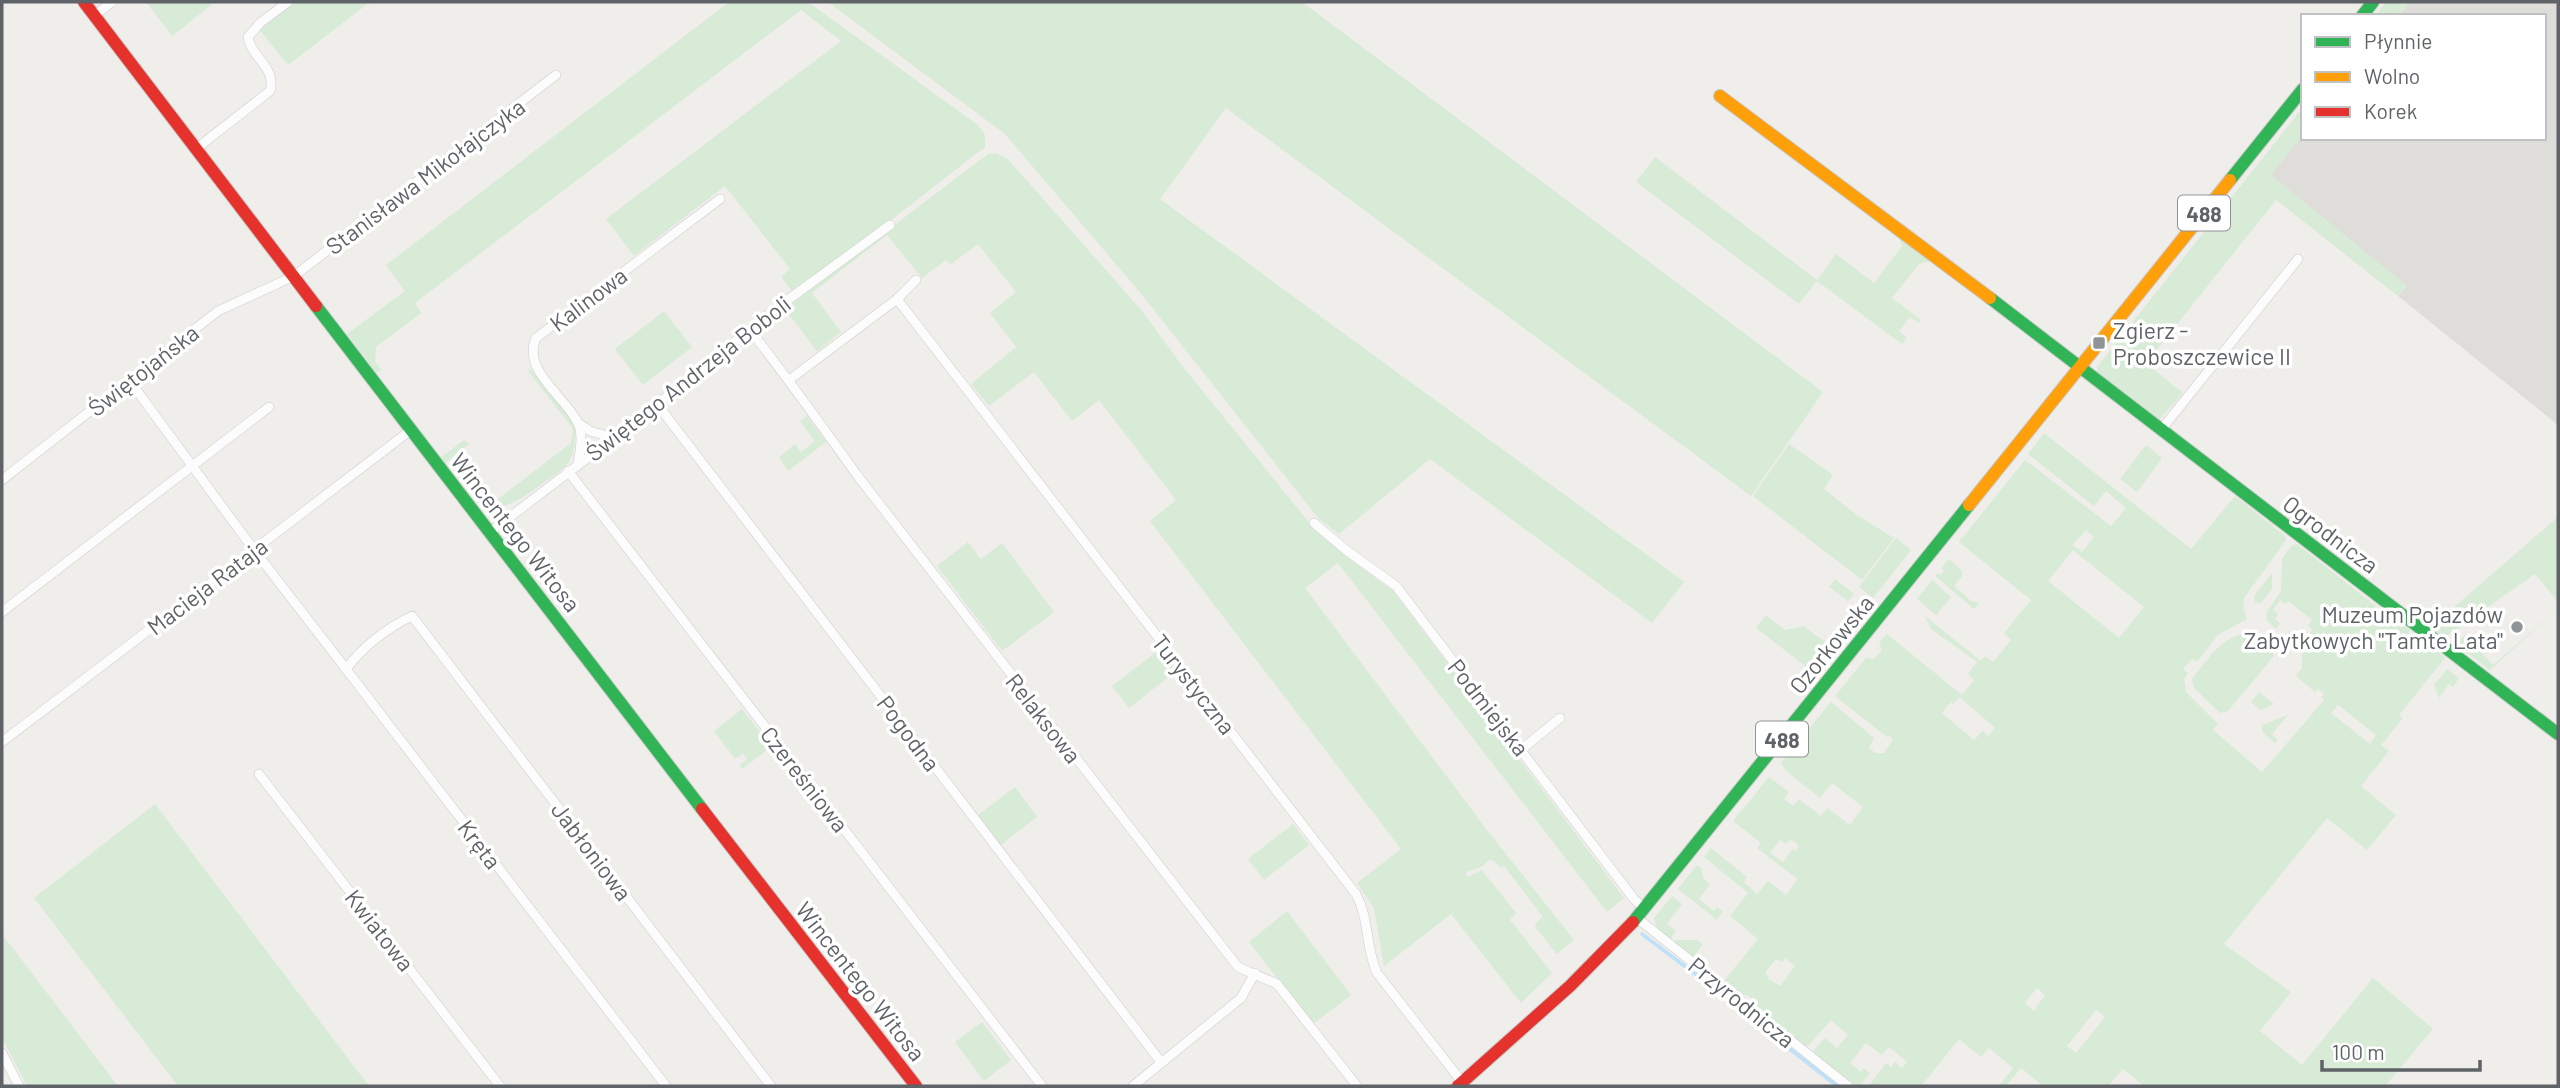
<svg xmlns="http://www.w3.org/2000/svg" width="2560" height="1088" font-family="Barlow,sans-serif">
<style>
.industrial{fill:#dfddda}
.green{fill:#d8ebd6;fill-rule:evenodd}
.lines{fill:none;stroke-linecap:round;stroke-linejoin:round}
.stream{stroke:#bfe0f9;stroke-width:3.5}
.street-casing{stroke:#cbcccc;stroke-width:10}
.fast-casing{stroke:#cacacb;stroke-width:14}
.slow-casing{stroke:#cacacb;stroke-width:14}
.jam-casing{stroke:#cacacb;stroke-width:14}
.street{stroke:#fdfcfc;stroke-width:9}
.fast{stroke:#30b455;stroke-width:12}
.slow{stroke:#ff9f0a;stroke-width:12}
.jam{stroke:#e5322d;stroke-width:12}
.poi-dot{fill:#919496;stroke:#fff;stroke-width:2.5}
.labels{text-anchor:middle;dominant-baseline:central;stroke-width:7;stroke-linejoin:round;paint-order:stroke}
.shield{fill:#fff;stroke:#8f9295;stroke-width:2}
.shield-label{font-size:21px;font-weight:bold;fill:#5f6368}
.street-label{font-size:23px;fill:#5f6368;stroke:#fff}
.poi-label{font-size:23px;fill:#5f6368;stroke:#fff;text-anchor:start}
</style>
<rect width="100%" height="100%" fill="#efeeea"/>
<!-- industrial -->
<polygon class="industrial" points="2410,2 2558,2 2558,425 2398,296 2406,286 2270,175 2303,135 2303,138 2544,138 2544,16 2398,16"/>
<!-- green -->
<g class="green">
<polygon points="146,2 215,2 172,36"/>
<polygon points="295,2 370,2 288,65 259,29"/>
<polygon points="729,2 808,2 978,125 985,135 985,147 895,217 792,291 781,277 790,269 725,186 634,256 606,219 841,41 801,10 415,303 421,313 376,347 375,362 382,371 376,372 347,334 405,291 386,265"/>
<polygon points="828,2 1302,2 1823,392 1751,496 1226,108 1160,199 1684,582 1652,623 1430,459 1339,534 1319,519 1143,296 1005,134"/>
<polygon points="2386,2 2410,2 2398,16 2375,16"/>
<polygon points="2303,107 2303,135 2271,175 2406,285 2398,296 2276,200 2146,363 2183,393 2159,420 2098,373 2097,367"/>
<polygon points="996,153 1007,158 1143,312 1180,363 1311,525 1343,554 1393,591 1624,898 1607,912 1338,563 1305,588 1487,830 1574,940 1557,954 1535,927 1536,923 1543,917 1504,866 1501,868 1494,861 1489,860 1481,867 1466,872 1467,877 1482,870 1516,913 1510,920 1552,973 1521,1003 1451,914 1384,966 1374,908 1357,883 1401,849 1150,521 1176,500 1099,400 1072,421 1034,372 989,406 971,384 1016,347 990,313 1016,292 978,244 950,265 946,260 922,278 887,235 812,293 841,332 817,351 788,313 789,305 988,154"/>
<polygon points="1655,157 1817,280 1836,254 1874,283 1902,246 1898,234 1933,260 1919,264 1892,298 1921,320 1918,323 1910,317 1899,331 1907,338 1902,344 1817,281 1799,304 1636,182"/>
<polygon points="664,311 692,347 643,385 615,349"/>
<path d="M530,369C542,384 572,412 575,430C576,440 574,454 569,462C563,471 552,477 543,483C526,495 501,517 480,501L494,502L571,443L573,429L528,371Z"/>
<polygon points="807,416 826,442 788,471 779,457 795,444 801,452 815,441 800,421"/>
<path d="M2044,433L2191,549L2235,496L2285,536L2286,540L2244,598L2243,608L2247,619L2218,635L2197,662L2192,659L2183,669L2188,673L2184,679L2186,692L2218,724L2213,730L2262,772L2324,700L2322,697L2324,694L2318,689L2315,692L2296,676L2302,668V649L2285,636L2290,630L2299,637L2302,635L2307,638L2312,630L2308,626L2312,620L2288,601L2285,604L2280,600L2273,610L2278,614L2275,619L2280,623L2276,629L2267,620L2266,613L2281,591L2282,558L2292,545L2297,544L2396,622L2398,620L2410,629L2409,634L2414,637L2417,635L2445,658L2399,715L2403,718L2381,745L2389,751L2361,786L2396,815L2367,850L2327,818L2224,944L2291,992L2260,1031L2302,1065L2373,978L2433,1029L2385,1086H2144L2123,1069L2108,1086H2043L2021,1068L2006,1086H1999L2013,1068L1989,1048L1981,1057L1959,1039L1921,1086H1869L1886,1063L1891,1067L1895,1062L1902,1068L1907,1062L1889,1047L1882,1055L1866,1043L1850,1063L1861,1072L1864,1068L1870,1073L1860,1086H1857L1814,1053V1050L1825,1038L1837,1048L1848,1035L1831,1020L1809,1045L1805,1046L1754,1005L1753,999L1747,995H1741L1724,981L1758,939L1730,916L1748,893L1704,857L1711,848L1747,877L1744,882L1757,894L1768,881L1786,895L1797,879L1757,848L1761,843L1733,821L1769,777L1789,792L1784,799L1793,806L1799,799L1821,816L1827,808L1850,825L1863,807L1832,783L1820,798L1786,771L1781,763L1831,702L1874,738L1869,747L1875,753H1884L1893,740L1890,736L1887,737L1835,696L1866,658L1874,659L1882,650L1879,642L1887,634L1962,695L1974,680L1968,674L1977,662L1931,629L1925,616L1981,661L1985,656L1993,662L2011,640L2004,633L2031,600L1959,542L2025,460L2111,526L2126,508L2106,491L2094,506L2028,454ZM2086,530L2094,537L2082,552L2073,545ZM2073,550L2144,607L2119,638L2048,581ZM1960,697L1995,728L1989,736L1982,731L1974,740L1942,713L1951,702L1953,704ZM2338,705L2376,735L2370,744L2331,713ZM1791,839L1799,846L1795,851L1793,849L1783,862L1770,853L1780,840L1786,844ZM1785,958L1795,966L1780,986L1768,979L1769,977L1765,973L1776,959L1782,962ZM2037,988L2045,995L2034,1011L2025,1003ZM2096,1010L2105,1017L2076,1053L2067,1046Z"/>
<polygon points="463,441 470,443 445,463 441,457"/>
<polygon points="1789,444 1833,475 1824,489 1857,515 1894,538 1862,580 1753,496"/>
<polygon points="2146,445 2162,458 2137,492 2120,479"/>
<polygon points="2558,517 2558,602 2535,574 2451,633 2443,637 2431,627"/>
<polygon points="1896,538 1911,550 1873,598 1859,587"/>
<polygon points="968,542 981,559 1002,543 1054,612 1002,651 937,566"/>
<polygon points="1949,559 1962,571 1962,576 1954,586 1971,601 1979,603 1974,609 1935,576 1938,573 1941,575 1944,571 1942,568"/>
<polygon points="2272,573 2272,589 2261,603 2255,603 2254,596"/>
<polygon points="1835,579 1854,594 1848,601 1829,587"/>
<polygon points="1932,580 1951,597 1936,615 1917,599"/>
<polygon points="2558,609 2490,670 2458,646 2459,640 2465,635 2493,665"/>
<polygon points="1766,615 1785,630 1804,626 1819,638 1833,644 1812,671 1756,628"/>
<path d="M2255,630L2272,647L2274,656L2228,711L2220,713L2194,688L2192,679C2215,651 2218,639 2255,630Z"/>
<polygon points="1159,650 1176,671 1129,708 1112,686"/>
<polygon points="2447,669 2459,678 2453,687 2449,684 2439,698 2434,685"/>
<polygon points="2259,692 2274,704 2261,710 2251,702"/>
<polygon points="742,709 771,747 742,769 740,765 747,759 743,753 735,759 714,731"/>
<polygon points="2288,715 2272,734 2278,740 2275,743 2262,732 2262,725"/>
<polygon points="1015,787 1037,817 1001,845 978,815"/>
<polygon points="155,804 369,1086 178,1086 34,898"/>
<polygon points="1293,824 1309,845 1264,880 1248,859"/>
<polygon points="1697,865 1702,869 1703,878 1710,884 1699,899 1714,911 1717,907 1723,911 1717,920 1678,889"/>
<polygon points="1672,896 1682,904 1667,924 1676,931 1670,939 1658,930 1654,918"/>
<polygon points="1287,911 1351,995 1313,1024 1249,942"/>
<polygon points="2,934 118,1086 27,1086 2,1038"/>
<polygon points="1676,940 1698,940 1703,945 1693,957 1674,942"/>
<polygon points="982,1022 1011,1060 984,1081 955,1042"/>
</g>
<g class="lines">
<!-- stream -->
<g class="stream">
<polyline points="1642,934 1727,998"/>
<polyline points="1738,1007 1779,1040"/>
<polyline points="1786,1046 1837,1086"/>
</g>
<defs>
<g id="street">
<polyline points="94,16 112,2"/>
<path d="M197,148L270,91C277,67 251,58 248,37L260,23L288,2"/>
<path d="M897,299L1356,894C1370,921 1365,946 1377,973L1462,1082"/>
<path d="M749,329C787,377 822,426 857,475L1238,967L1277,984L1357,1086"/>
<polyline points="129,380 254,550 346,669"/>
<polyline points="789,380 897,299 916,280"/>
<polyline points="657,404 1161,1062"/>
<polyline points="578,423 590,431 614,438"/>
<polyline points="2161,430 2298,259"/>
<path d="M578,464C580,451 584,433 577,421C563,395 522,370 536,338L720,199"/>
<polyline points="568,471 1042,1086"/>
<polyline points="2,480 218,311 294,276 556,75"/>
<polyline points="1314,523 1346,550 1396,586 1634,899 1645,909"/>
<polyline points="489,533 649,411 774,310 890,225"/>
<polyline points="2,612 269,407"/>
<polyline points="2,742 411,430"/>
<polyline points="1522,749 1560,718"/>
<polyline points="259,774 500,1086"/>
<polyline points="1637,918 1848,1086"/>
<polyline points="2,1053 19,1086"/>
<path d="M666,1086L346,669C363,647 387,628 412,616L771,1086"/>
<polyline points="1133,1086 1241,998 1255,973"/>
</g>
<g id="fast">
<polyline points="2362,16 2373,2"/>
<polyline points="2230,180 2303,89"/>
<polyline points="1990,298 2558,734"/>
<polyline points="316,306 702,809"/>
<polyline points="1633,922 1969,505"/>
</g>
<g id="slow">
<polyline points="1720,96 1990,298"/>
<polyline points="1969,505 2230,180"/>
</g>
<g id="jam">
<polyline points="84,2 316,306"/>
<polyline points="702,809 916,1086"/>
<polyline points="1458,1086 1570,986 1633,922"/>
</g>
</defs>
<!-- street casing -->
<use href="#street" class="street-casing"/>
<!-- fast casing -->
<use href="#fast" class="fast-casing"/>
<!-- slow casing -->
<use href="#slow" class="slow-casing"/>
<!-- jam casing -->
<use href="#jam" class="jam-casing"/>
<!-- street -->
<use href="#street" class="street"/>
<!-- fast -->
<use href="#fast" class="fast"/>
<!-- slow -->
<use href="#slow" class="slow"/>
<!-- jam -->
<use href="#jam" class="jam"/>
</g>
<!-- markers -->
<g class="poi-dot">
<rect x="2092" y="336" width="14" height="14" rx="3.5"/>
<circle cx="2517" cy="627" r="7"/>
</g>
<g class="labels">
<!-- shield labels -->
<g class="shield">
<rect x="2178" y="195.5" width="52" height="35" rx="5"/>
<rect x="1756" y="721.5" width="52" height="35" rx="5"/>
</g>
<g class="shield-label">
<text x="2204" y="213">488</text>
<text x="1782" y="739">488</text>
</g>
<!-- street labels -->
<g class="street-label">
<text transform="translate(425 176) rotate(-37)">Stanisława Mikołajczyka</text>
<text transform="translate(588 299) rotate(-37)">Kalinowa</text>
<text transform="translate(143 370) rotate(-38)">Świętojańska</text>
<text transform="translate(688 378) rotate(-38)">Świętego Andrzeja Boboli</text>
<text transform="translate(516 532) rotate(52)">Wincentego Witosa</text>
<text transform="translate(2331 534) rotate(37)">Ogrodnicza</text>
<text transform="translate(207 586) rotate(-37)">Macieja Rataja</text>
<text transform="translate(1831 644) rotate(-51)">Ozorkowska</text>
<text transform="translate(1194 684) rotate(52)">Turystyczna</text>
<text transform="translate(1489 707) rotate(52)">Podmiejska</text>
<text transform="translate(1044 718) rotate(52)">Relaksowa</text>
<text transform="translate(909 733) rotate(53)">Pogodna</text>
<text transform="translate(805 779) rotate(52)">Czereśniowa</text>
<text transform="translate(480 844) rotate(53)">Kręta</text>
<text transform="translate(592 851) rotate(53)">Jabłoniowa</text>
<text transform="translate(380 930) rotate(52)">Kwiatowa</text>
<text transform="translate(861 981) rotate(52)">Wincentego Witosa</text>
<text transform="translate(1742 1002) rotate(39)">Przyrodnicza</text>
</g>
<!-- poi labels -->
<g class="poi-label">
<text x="2113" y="330">Zgierz -<tspan x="2113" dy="26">Proboszczewice II</tspan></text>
<text x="2503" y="614" text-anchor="end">Muzeum Pojazdów<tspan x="2503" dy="26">Zabytkowych "Tamte Lata"</tspan></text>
</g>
</g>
<!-- border -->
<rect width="2560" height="1088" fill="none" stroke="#5f6368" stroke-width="7"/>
<!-- legend -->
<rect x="2301" y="14" width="245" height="126" fill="#ffffff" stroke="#bfc1c3" stroke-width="2"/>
<rect x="2315" y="37" width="35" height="10" fill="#30b455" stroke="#bfc1c3" stroke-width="2"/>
<text x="2364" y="49" font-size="21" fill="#5f6368">Płynnie</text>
<rect x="2315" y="72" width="35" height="10" fill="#ff9f0a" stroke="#bfc1c3" stroke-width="2"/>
<text x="2364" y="84" font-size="21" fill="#5f6368">Wolno</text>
<rect x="2315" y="107" width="35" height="10" fill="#e5322d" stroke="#bfc1c3" stroke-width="2"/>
<text x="2364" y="119" font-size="21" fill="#5f6368">Korek</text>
<!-- scale -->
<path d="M2322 1060v10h158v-10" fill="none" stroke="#5f6368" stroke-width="3.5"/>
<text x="2332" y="1060" font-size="21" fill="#5f6368" stroke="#ffffff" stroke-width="5" paint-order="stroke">100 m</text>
</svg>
